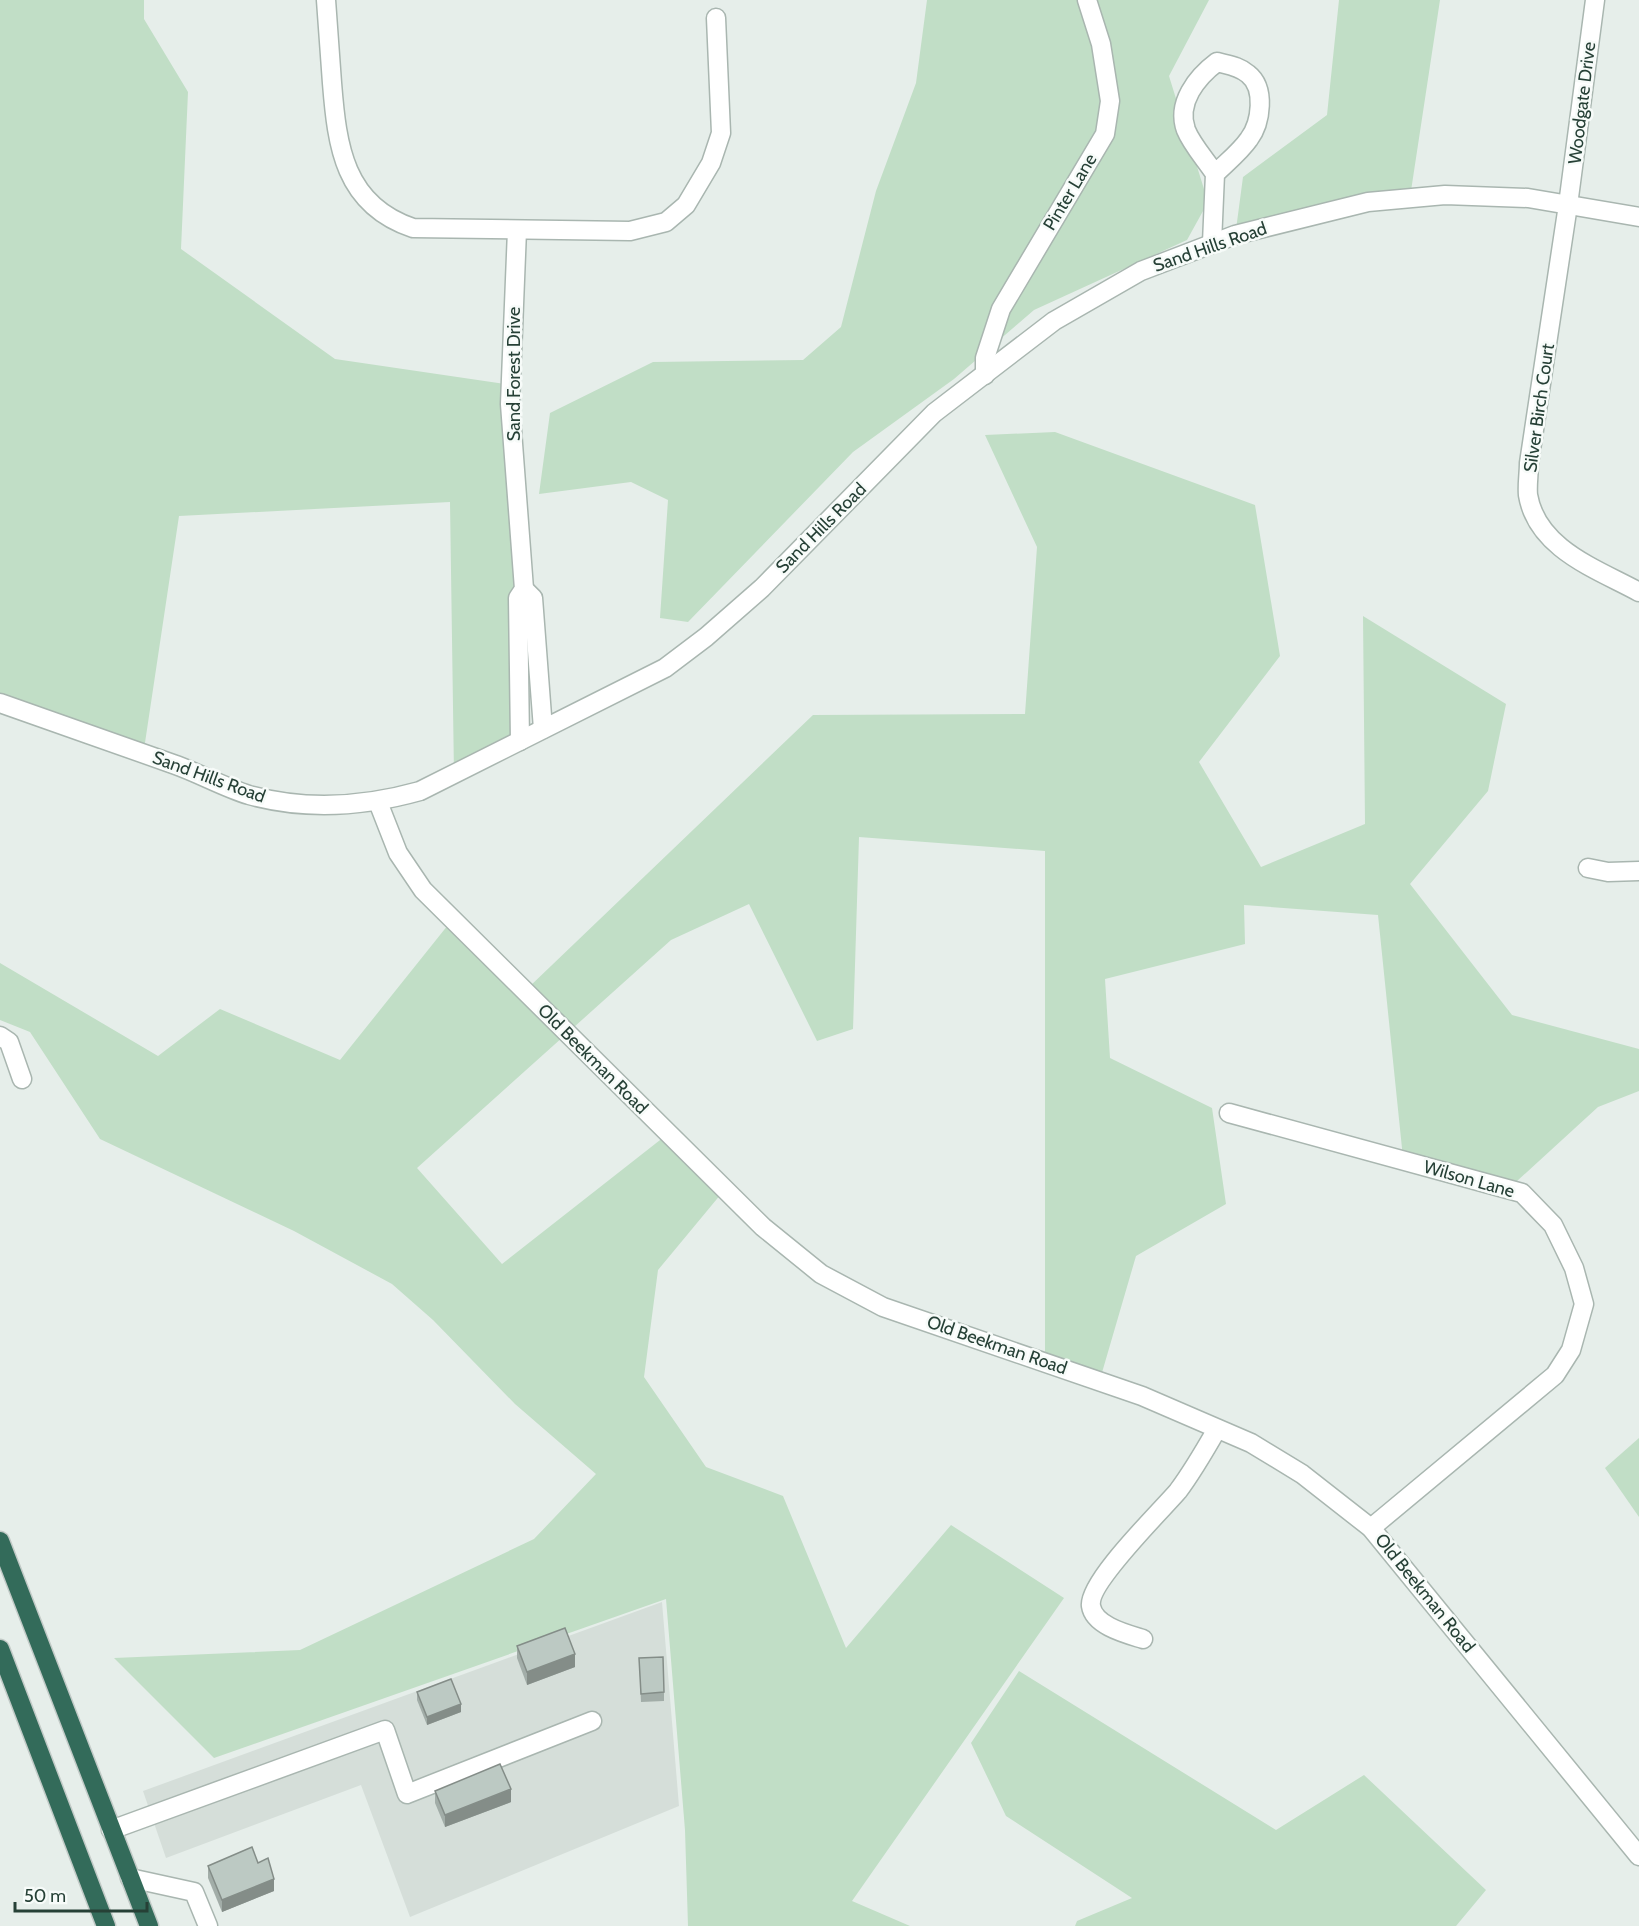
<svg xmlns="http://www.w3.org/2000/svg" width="1639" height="1926" font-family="Cabin,sans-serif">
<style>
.built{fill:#d5ded9}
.green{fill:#c1dec6}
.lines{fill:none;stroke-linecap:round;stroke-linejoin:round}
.minor-casing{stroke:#a9b6b0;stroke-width:21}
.highway-casing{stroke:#c2cac7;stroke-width:21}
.minor{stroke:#fff;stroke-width:18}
.highway{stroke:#336b5a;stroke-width:18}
.wall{fill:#a2ada8}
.shaded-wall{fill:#848d88}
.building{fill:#bcc9c3;stroke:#848d88;stroke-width:1.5}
.labels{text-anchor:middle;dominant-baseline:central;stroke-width:5;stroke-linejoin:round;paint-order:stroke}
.street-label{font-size:18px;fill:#264036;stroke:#f7fbf9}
</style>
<rect width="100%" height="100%" fill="#e6eeea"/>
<!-- built -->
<polygon class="built" points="662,1602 679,1806 410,1917 361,1785 166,1858 143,1791"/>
<!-- green -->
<g class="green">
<polygon points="0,0 144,0 144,19 188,92 181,249 335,359 511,385 520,746 454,775 450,502 179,516 143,756 0,706"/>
<polygon points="927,0 1209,0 1169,76 1208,202 1187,240 1034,310 954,379 853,452 688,622 660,618 668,500 631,482 539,494 550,413 653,362 803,360 841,327 876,191 916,83"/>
<polygon points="1339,0 1440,0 1409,204 1235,237 1243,177 1327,115"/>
<polygon points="1055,432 1255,505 1280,656 1199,762 1261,867 1365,824 1363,616 1506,704 1488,791 1410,884 1512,1015 1639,1049 1639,1091 1598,1107 1504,1193 1403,1158 1378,915 1244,905 1245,944 1105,979 1110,1058 1212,1108 1226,1204 1136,1256 1101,1376 1045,1358 1045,851 859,837 853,1029 817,1041 749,904 671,940 417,1168 502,1264 669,1133 726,1188 658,1270 644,1377 706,1467 783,1496 846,1648 951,1525 1064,1598 852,1901 910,1926 688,1926 685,1830 666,1599 214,1758 114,1658 300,1650 534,1539 596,1474 515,1404 433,1320 392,1284 294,1231 100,1139 30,1032 0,1020 0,963 158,1056 220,1009 340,1060 452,920 528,988 813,715 1025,714 1037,547 985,435"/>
<polygon points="1639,1438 1639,1517 1605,1468"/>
<polygon points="1019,1671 1276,1830 1364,1775 1486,1890 1456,1926 1075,1926 1077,1921 1132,1898 1006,1816 971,1743"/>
</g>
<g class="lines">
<defs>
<g id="minor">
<path d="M326,0C328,28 330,55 332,83C337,146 344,205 413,228L630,231L666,222L686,205L711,163L721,133L716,18"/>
<path d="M1595,0L1568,205L1529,463C1529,473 1527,485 1528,495C1537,549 1597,569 1639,592"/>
<polyline points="517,230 510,404 524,589 518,598 520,741"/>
<path d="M1212,243L1215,174C1226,163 1240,152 1249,139C1261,123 1266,88 1248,74C1239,66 1228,65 1217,62C1197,77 1176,103 1186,130C1192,145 1206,160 1215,174"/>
<polyline points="985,375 985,358 1001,309 1105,134 1110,101 1101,44 1087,0"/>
<polyline points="524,589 533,598 543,729"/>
<path d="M0,703C58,723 115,744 173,764C199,773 223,787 249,795C307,811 363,807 420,791L665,668L706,637L762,588L934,413L1054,321L1141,271L1235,235L1368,202L1445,195L1528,198L1639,217"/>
<polyline points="378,802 398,853 423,890 763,1227 821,1274 883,1307 1142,1396 1251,1443 1302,1474 1371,1528 1639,1856"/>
<polyline points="1588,868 1608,872 1639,871"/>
<polyline points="0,1036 9,1042 22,1079"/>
<polyline points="1229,1113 1522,1193 1553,1225 1574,1268 1584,1304 1571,1350 1555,1375 1371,1528"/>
<path d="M1143,1639C1127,1634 1094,1626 1091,1606C1087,1583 1161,1511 1178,1491C1193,1471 1205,1450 1217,1429"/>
<polyline points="111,1830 385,1730 407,1794 592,1721"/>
<polyline points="130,1878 194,1892 208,1926"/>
</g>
<g id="highway">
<polyline points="0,1541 149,1926"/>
<polyline points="0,1649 106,1926"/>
</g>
</defs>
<!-- minor casing -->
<use href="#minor" class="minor-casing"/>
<!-- highway casing -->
<use href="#highway" class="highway-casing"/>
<!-- minor -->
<use href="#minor" class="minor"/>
<!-- highway -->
<use href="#highway" class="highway"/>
</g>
<!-- wall -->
<g class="wall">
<polygon points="517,1646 575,1667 527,1685 517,1658"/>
<polygon points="639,1658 664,1692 664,1701 641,1702"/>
<polygon points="417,1692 461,1712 427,1725 417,1700"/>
<polygon points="435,1791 511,1802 445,1827 435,1803"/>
<polygon points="258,1863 274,1891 222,1912 208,1878 208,1866"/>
</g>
<!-- shaded-wall -->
<g class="shaded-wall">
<polygon points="575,1654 575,1667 527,1685 527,1672"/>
<polygon points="461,1704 461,1712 427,1725 427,1717"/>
<polygon points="511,1789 511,1802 445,1827 445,1815"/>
<polygon points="274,1879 274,1891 222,1912 222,1900"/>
</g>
<!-- building -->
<g class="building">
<polygon points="565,1628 575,1654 527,1672 517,1646"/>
<polygon points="663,1657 664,1692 641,1694 639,1658"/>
<polygon points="451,1679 461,1704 427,1717 417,1692"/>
<polygon points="500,1764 511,1789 445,1815 435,1791"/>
<polygon points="252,1847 258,1863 268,1858 274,1879 222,1900 208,1866"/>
</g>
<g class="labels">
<!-- street labels -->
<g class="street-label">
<text transform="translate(1582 103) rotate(-83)">Woodgate Drive</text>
<text transform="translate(1070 192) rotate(-59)">Pinter Lane</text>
<text transform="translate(1210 247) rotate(-19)">Sand Hills Road</text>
<text transform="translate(514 374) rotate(-90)">Sand Forest Drive</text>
<text transform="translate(1539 408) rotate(-82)">Silver Birch Court</text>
<text transform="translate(821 528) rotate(-45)">Sand Hills Road</text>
<text transform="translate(209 777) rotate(20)">Sand Hills Road</text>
<text transform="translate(593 1059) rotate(45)">Old Beekman Road</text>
<text transform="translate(1469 1179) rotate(16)">Wilson Lane</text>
<text transform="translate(997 1345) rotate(19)">Old Beekman Road</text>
<text transform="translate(1425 1593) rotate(51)">Old Beekman Road</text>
</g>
</g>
<!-- scale -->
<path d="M15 1902v9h132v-9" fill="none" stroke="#264036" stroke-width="3"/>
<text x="24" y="1902" font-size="18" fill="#264036" stroke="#f7fbf9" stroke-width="4.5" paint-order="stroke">50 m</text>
</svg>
